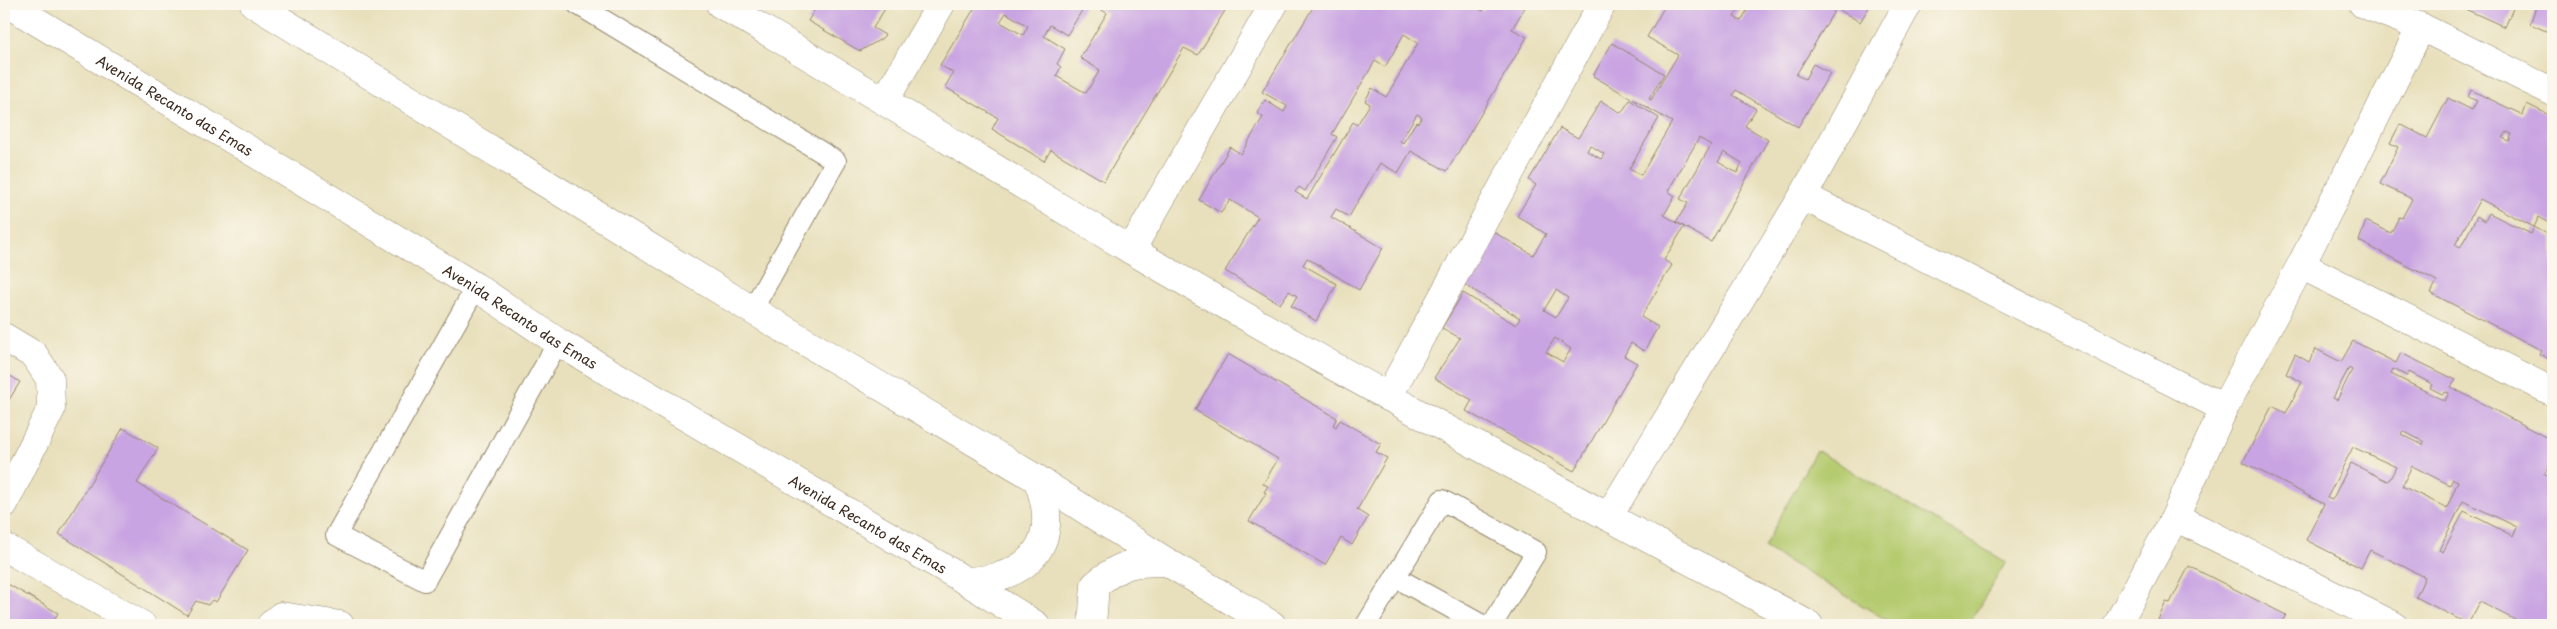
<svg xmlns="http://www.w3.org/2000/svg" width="2557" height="629" font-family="'Playpen Sans',sans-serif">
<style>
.green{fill:#b5cb6f;stroke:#787a46}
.building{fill:#c9a4e2;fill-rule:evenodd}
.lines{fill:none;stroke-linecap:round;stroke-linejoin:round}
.service-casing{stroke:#92856d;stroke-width:22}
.minor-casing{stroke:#92856d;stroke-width:29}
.secondary-casing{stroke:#92856d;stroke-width:29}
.service{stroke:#fff;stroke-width:20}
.minor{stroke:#fff;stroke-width:28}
.secondary{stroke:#fff;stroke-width:28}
.labels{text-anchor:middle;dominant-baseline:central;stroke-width:4.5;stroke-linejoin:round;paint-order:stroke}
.street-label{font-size:14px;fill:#3b2a1e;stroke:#fbf7ec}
</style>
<rect width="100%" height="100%" fill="#fbf7ec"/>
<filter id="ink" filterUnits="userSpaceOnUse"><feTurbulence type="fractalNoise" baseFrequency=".02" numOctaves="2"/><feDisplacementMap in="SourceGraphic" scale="10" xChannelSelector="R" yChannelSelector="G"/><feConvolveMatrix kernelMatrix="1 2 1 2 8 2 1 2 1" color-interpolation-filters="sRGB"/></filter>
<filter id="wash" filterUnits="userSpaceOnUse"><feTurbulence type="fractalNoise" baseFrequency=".0096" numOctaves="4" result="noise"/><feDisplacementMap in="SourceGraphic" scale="20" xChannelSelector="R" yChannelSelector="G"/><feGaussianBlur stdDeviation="1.12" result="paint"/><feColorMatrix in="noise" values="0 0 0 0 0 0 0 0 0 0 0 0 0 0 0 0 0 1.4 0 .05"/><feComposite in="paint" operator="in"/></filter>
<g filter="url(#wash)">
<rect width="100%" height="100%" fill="#e8e0bc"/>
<!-- green -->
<polygon class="green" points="1816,450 2006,562 1968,625 1895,625 1764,547"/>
<g id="blocks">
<!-- building -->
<g class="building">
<polygon points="818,4 888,4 873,28 885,35 881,39 860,51 808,21"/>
<path d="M977,4H1086L1067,35L1050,25L1044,36L1065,49L1057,64L1061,67L1056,76L1086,93L1100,70L1080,58L1107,13L1098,8L1101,4H1229L1198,55L1184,48L1104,181L1051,150L1044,161L992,129L998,118L945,87L953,73L940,65ZM1006,13L1028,26L1023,35L1000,22Z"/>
<path d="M1315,4H1471L1483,11L1486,6L1482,4H1527L1512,29L1527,37L1447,171L1411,151L1398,173L1380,163L1349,217L1336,209L1331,217L1383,248L1359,290L1307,258L1303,265L1337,284L1316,321L1291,306L1297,296L1289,291L1280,304L1225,271L1258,217L1230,200L1221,213L1199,200L1230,147L1241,154L1263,117L1257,113L1265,100L1284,112L1287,106L1262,92ZM1404,34L1418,43L1386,97L1372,88L1365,101L1370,104L1357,125L1353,122L1307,199L1295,192L1299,187L1305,191L1337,137L1332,134L1375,61L1385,67ZM1417,114L1422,117L1418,123L1416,122L1403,143L1400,141Z"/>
<path d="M1666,4H1742L1734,17L1741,21L1750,5L1756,8L1758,4H1871L1860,22L1836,8L1796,75L1805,79L1813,64L1830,73L1798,127L1736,90L1733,95L1756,109L1745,126L1768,140L1711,242L1676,222L1688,203L1680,199L1711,145L1699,138L1668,191L1675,196L1664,215L1684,227L1664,260L1672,265L1641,317L1658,327L1644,351L1631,343L1624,356L1637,363L1574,471L1466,411L1472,400L1434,378L1460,338L1442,328L1463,293L1516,325L1520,318L1455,279L1485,227L1533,255L1546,234L1517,216L1536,185L1529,180L1560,128L1578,138L1601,101L1621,113L1630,100L1659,118L1629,169L1641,175L1672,122L1593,76L1612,43L1664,74L1649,99L1651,100L1678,55L1647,37ZM1590,145L1604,154L1601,159L1587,151ZM1724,152L1742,163L1737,173L1718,162ZM1556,290L1568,298L1556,317L1544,310ZM1555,338L1571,349L1563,362L1546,352Z"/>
<polygon points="2454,4 2515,4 2505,27"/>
<polygon points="2537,4 2553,4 2553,34 2530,24"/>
<path d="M2471,90L2523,115L2527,104L2553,117V225L2539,217L2534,227L2480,199L2455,245L2460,248L2477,216L2485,221L2489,213L2531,234L2534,227L2553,237V361L2539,354L2541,350L2431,293L2437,281L2359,241L2366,221L2391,233L2399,217L2402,218L2412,199L2380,184L2398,147L2390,143L2400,124L2427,138L2448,98L2472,110L2477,101L2468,97ZM2507,132L2512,134L2509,141L2503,138Z"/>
<path d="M2353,341L2396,363L2401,353L2456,380L2451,387L2553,441V457L2544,475L2553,479V625H2517L2519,622L2480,602L2468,624L2416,597L2425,577L2370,550L2361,568L2306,540L2324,504L2243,462L2272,406L2286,413L2302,382L2286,374L2295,354L2309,362L2316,349L2341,362ZM2349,368L2352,370L2337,400L2333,398ZM2393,369L2407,376L2409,372L2432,384L2430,388L2442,394L2446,392L2449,393L2445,401L2391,374ZM2403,431L2424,442L2423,445L2401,434ZM2353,447L2396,467L2390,479L2387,481L2351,463L2332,500L2327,498ZM2412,466L2450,485L2453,479L2458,481L2447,508L2402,486ZM2463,501L2517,527L2513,536L2464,511L2444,550L2443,552L2439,550Z"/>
<polygon points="1228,354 1337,418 1333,425 1336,427 1340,420 1381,444 1376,452 1387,458 1357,510 1368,517 1352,545 1341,538 1325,565 1249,521 1266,493 1264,492 1268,486 1263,484 1278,459 1195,410"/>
<polygon points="4,372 20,382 4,408"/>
<polygon points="123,428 158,448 137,483 248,550 216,602 212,600 208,605 196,601 187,615 59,534"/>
<polygon points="2189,566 2286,615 2281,623 2285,625 2168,625 2158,620 2166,602 2170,603"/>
<polygon points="6,583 58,613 51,625 4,625 4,586"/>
</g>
</g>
</g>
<g filter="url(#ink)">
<use href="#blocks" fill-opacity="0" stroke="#92856d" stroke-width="1"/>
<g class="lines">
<defs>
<g id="service">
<polyline points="577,4 836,161 752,310"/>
<polyline points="476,287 336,535 425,581 558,342"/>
<polyline points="1395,577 1482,625"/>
<polyline points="1366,625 1442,500 1536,552 1492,625"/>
</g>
<g id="minor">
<path d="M720,4C858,84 993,168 1131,250C1353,381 1581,502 1809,625"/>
<polyline points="2363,4 2421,27 2553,92"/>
<polyline points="885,100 941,4"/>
<polyline points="1803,196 2224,408"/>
<polyline points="1131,250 1274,4"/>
<polyline points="2301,265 2553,392"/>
<polyline points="4,337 34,355 50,379 51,409 4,504"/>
<polyline points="1388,397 1602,4"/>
<polyline points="1608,517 1803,196 1908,4"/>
<polyline points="2175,517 2393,625"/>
<polyline points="4,547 142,625"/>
<polyline points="271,625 281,616 340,625"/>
<polyline points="2117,625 2175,517 2224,408 2301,265 2421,27"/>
</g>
<g id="secondary">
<path id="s1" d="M8,4L476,287L558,342L966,581L1036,625"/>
<polyline points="254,4 752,310 1037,479 1167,562 1272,625"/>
<path d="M966,581C1031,579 1063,542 1037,479"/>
<path d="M1092,625L1095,585C1122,563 1131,562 1167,562"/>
</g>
</defs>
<!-- service casing -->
<use href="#service" class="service-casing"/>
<!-- minor casing -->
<use href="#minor" class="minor-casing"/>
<!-- secondary casing -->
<use href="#secondary" class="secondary-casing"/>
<!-- service -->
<use href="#service" class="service"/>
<!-- minor -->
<use href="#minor" class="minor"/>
<!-- secondary -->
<use href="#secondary" class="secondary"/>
</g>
</g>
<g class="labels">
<!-- street labels -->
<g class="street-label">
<text stroke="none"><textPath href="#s1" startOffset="195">Avenida Recanto das Emas</textPath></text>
<text stroke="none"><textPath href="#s1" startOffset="600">Avenida Recanto das Emas</textPath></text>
<text stroke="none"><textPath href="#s1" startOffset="1005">Avenida Recanto das Emas</textPath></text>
</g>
</g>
<!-- margin -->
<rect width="2557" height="629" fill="none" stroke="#fbf7ec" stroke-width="20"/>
</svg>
